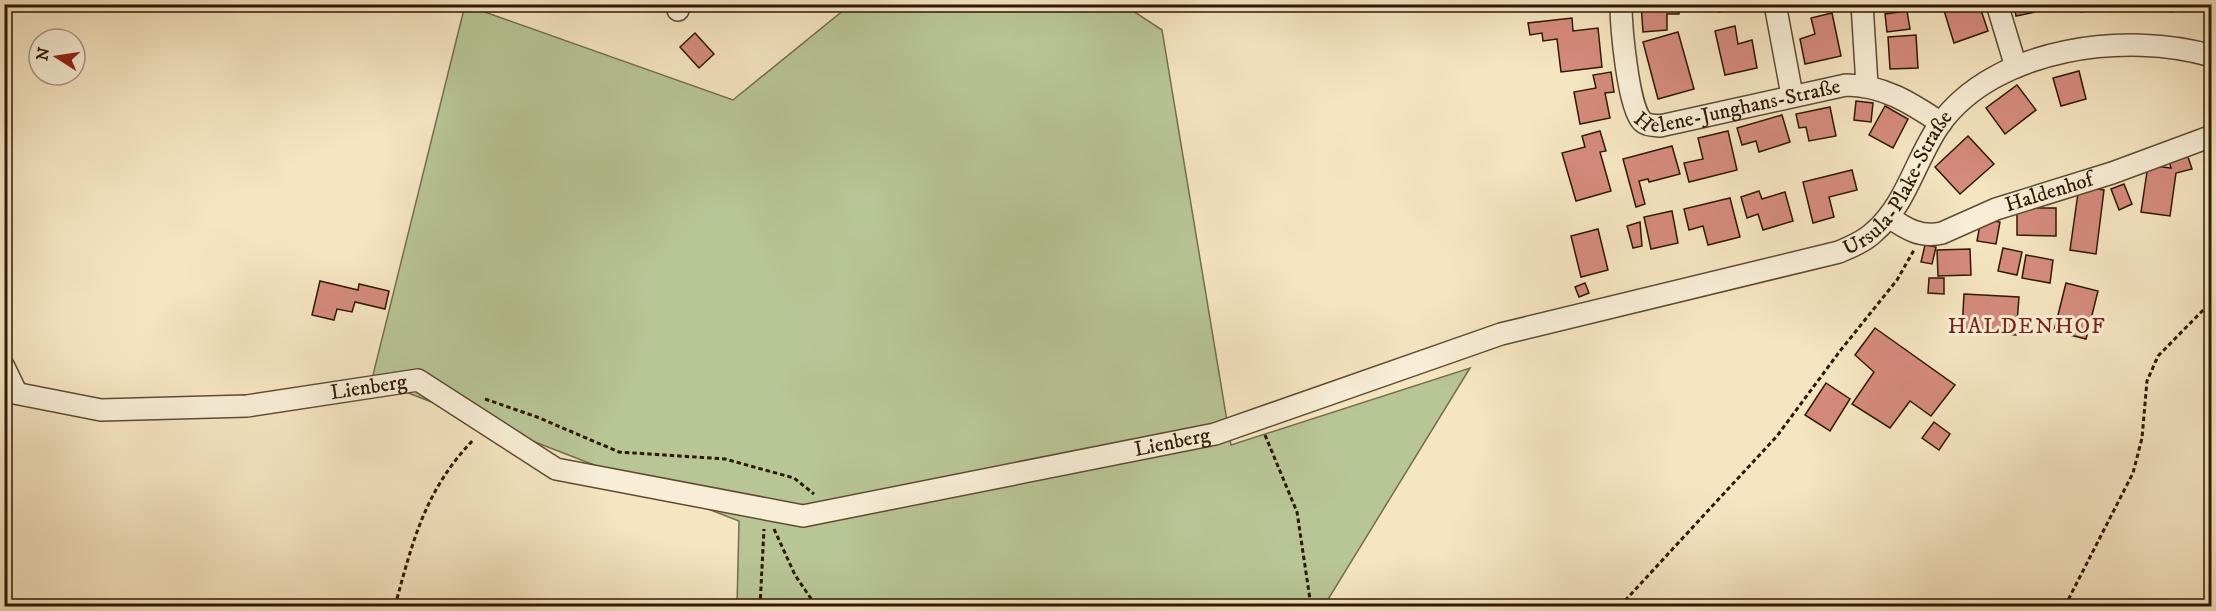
<svg xmlns="http://www.w3.org/2000/svg" width="2216" height="611" font-family="'IM FELL DW Pica',serif">
<style>
.green{fill:#b8c595;stroke:#746e4c;stroke-width:1.5}
.building{fill:#d58b7e;stroke:#2f1802;stroke-width:1.5}
.lines{fill:none;stroke-linecap:round;stroke-linejoin:round}
.minor-casing{stroke:#604b32;stroke-width:24}
.path{stroke:#2f1802;stroke-width:3;stroke-dasharray:4.5 3;stroke-linecap:butt}
.minor{stroke:#f8eed7;stroke-width:21}
.labels{text-anchor:middle;dominant-baseline:central;stroke-width:6;stroke-linejoin:round;paint-order:stroke}
.street-label{font-size:21px;fill:#2f1802;stroke:#f8eed7}
.neighbourhood-label{font-size:22px;letter-spacing:1.5px;fill:#7a1f14;stroke:#f8eed7}
</style>
<rect width="100%" height="100%" fill="#f5e5c1"/>
<filter id="stains"><feTurbulence type="fractalNoise" baseFrequency=".00333" numOctaves="4"/><feColorMatrix values="0 0 0 0 .2 0 0 0 0 .09 0 0 0 0 .02 0 0 0 .5 -.17"/></filter>
<radialGradient id="worn" r=".72"><stop offset=".6" stop-color="#630" stop-opacity="0"/><stop offset="1" stop-color="#630" stop-opacity=".3"/></radialGradient>
<!-- green -->
<polygon class="green" points="465,5 733,100 850,5 1124,5 1162,30 1231,445 1470,368 1324,606 737,606 739,521 372,379"/>
<!-- building -->
<g class="building">
<polygon points="1641,4 1678,4 1679,14 1667,14 1667,30 1643,32"/>
<polygon points="1718,4 1750,4 1750,7 1719,12"/>
<polygon points="1872,4 1909,4 1910,7 1872,11"/>
<polygon points="1942,4 1979,4 1988,31 1954,43"/>
<polygon points="2014,4 2034,4 2035,12 2016,16"/>
<polygon points="2079,4 2114,4 2114,6 2081,12"/>
<polygon points="2140,4 2173,4 2172,12 2140,7"/>
<polygon points="1907,11 1910,29 1887,32 1885,14"/>
<polygon points="1832,13 1841,56 1805,64 1800,39 1815,34 1811,18"/>
<polygon points="1572,18 1573,31 1598,28 1602,67 1561,72 1557,39 1543,41 1542,33 1530,35 1528,23"/>
<polygon points="1735,26 1738,44 1752,40 1757,68 1725,75 1715,31"/>
<polygon points="1678,32 1694,89 1658,99 1643,42"/>
<polygon points="695,33 714,54 699,68 680,47"/>
<polygon points="1916,35 1918,68 1890,69 1888,37"/>
<polygon points="2079,71 2086,99 2061,106 2053,78"/>
<polygon points="1611,72 1614,92 1605,93 1610,118 1580,124 1574,92 1596,88 1593,75"/>
<polygon points="2017,85 2036,110 2005,134 1986,108"/>
<polygon points="1856,101 1873,103 1871,122 1854,120"/>
<polygon points="1885,106 1908,119 1893,148 1869,135"/>
<polygon points="1830,107 1836,136 1809,141 1806,127 1799,128 1796,114"/>
<polygon points="1782,115 1790,142 1759,152 1756,141 1742,145 1737,128"/>
<polygon points="1600,131 1606,151 1600,152 1611,191 1576,201 1562,153 1585,147 1582,136"/>
<polygon points="1728,131 1737,170 1689,182 1684,163 1703,159 1698,138"/>
<polygon points="1968,136 1994,164 1960,194 1935,167"/>
<polygon points="1672,146 1680,174 1649,182 1648,179 1639,181 1645,204 1636,207 1623,159"/>
<polygon points="2186,151 2192,169 2176,173 2170,216 2141,212 2148,165 2171,168 2168,157"/>
<polygon points="1852,170 1857,190 1829,197 1834,217 1813,223 1803,182"/>
<polygon points="2124,184 2132,204 2119,210 2111,189"/>
<polygon points="2079,186 2104,190 2096,254 2070,250"/>
<polygon points="1759,191 1762,199 1785,192 1793,221 1763,230 1758,214 1747,218 1741,197"/>
<polygon points="1730,198 1740,237 1708,245 1703,226 1689,230 1684,209"/>
<polygon points="2017,208 2056,208 2056,236 2017,235"/>
<polygon points="1672,211 1678,243 1651,249 1644,217"/>
<polygon points="1981,219 2000,222 1996,244 1977,241"/>
<polygon points="1640,222 1642,246 1633,248 1627,226"/>
<polygon points="1598,229 1608,270 1581,277 1571,236"/>
<polygon points="1925,245 1936,247 1932,264 1921,262"/>
<polygon points="2003,248 2022,252 2017,275 1998,271"/>
<polygon points="1970,249 1971,275 1938,276 1937,250"/>
<polygon points="2026,255 2053,260 2050,283 2022,278"/>
<polygon points="1929,278 1944,278 1944,294 1928,293"/>
<polygon points="320,281 358,290 359,284 389,291 385,309 355,302 352,312 337,309 334,320 312,315"/>
<polygon points="1585,283 1589,293 1579,297 1575,287"/>
<polygon points="2066,283 2098,291 2086,339 2054,331"/>
<polygon points="1964,294 2019,297 2016,335 1962,331"/>
<polygon points="1875,328 1955,385 1931,416 1910,401 1890,428 1852,404 1874,372 1855,355"/>
<polygon points="1826,383 1850,399 1830,431 1805,415"/>
<polygon points="1934,422 1950,434 1939,450 1922,438"/>
</g>
<g class="lines">
<defs>
<g id="minor">
<polyline points="677,4 678,10"/>
<path id="s1" d="M1621,4C1621,26 1628,107 1642,121C1647,126 1653,125 1660,126L1846,85C1883,85 1911,103 1941,123"/>
<polyline points="1775,4 1792,95"/>
<polyline points="1862,4 1867,85"/>
<polyline points="1997,4 2016,67"/>
<path id="s2" d="M1889,217C1906,229 1921,238 1942,233L1996,209L2112,173L2212,136"/>
<polyline points="4,367 16,392"/>
<path id="s3" d="M4,391L101,410L247,406L418,380L556,469L803,516L1215,434L1501,334L1839,252C1851,247 1865,241 1874,232C1906,205 1916,158 1940,124C1996,47 2127,31 2212,56"/>
</g>
</defs>
<!-- minor casing -->
<use href="#minor" class="minor-casing"/>
<!-- path -->
<g class="path">
<polyline points="485,399 537,417 619,452 725,459 794,478 814,494"/>
<polyline points="1265,435 1297,512 1311,606"/>
<polyline points="774,529 795,575 816,606"/>
<path d="M395,606C413,540 425,490 474,439"/>
<polyline points="760,606 764,529"/>
<polyline points="1620,606 1777,436 1840,351 1897,280 1914,250"/>
<polyline points="2065,606 2133,473 2142,438 2147,381 2158,356 2212,301"/>
</g>
<!-- minor -->
<use href="#minor" class="minor"/>
</g>
<g class="labels">
<!-- street labels -->
<g class="street-label">
<text stroke="none"><textPath href="#s1" startOffset="218">Helene-Junghans-Straße</textPath></text>
<text stroke="none"><textPath href="#s3" startOffset="1998">Ursula-Plake-Straße</textPath></text>
<text stroke="none"><textPath href="#s2" startOffset="172">Haldenhof</textPath></text>
<text stroke="none"><textPath href="#s3" startOffset="368">Lienberg</textPath></text>
<text stroke="none"><textPath href="#s3" startOffset="1210">Lienberg</textPath></text>
</g>
<!-- neighbourhood labels -->
<g class="neighbourhood-label">
<text x="2027" y="326">HALDENHOF</text>
</g>
</g>
<!-- margin -->
<rect width="2216" height="611" fill="none" stroke="#f5e5c1" stroke-width="24"/>
<rect x="6" y="6" width="2204" height="599" fill="none" stroke="#2f1802" stroke-width="3"/>
<rect x="12" y="12" width="2192" height="587" fill="none" stroke="#2f1802" stroke-width="1.5"/>
<!-- north arrow -->
<g transform="translate(57 57) rotate(282)"><circle r="28" fill="#f8eed7" stroke="#a89882" stroke-width="1.5"/>
<path d="M0-4.5L10 22L0 15L-10 22Z" fill="#8f2418"/>
<text y="-9" font-size="16" font-weight="bold" text-anchor="middle" fill="#2f1802">N</text>
</g>
<rect width="100%" height="100%" filter="url(#stains)"/>
<rect width="100%" height="100%" fill="url(#worn)"/>
</svg>
